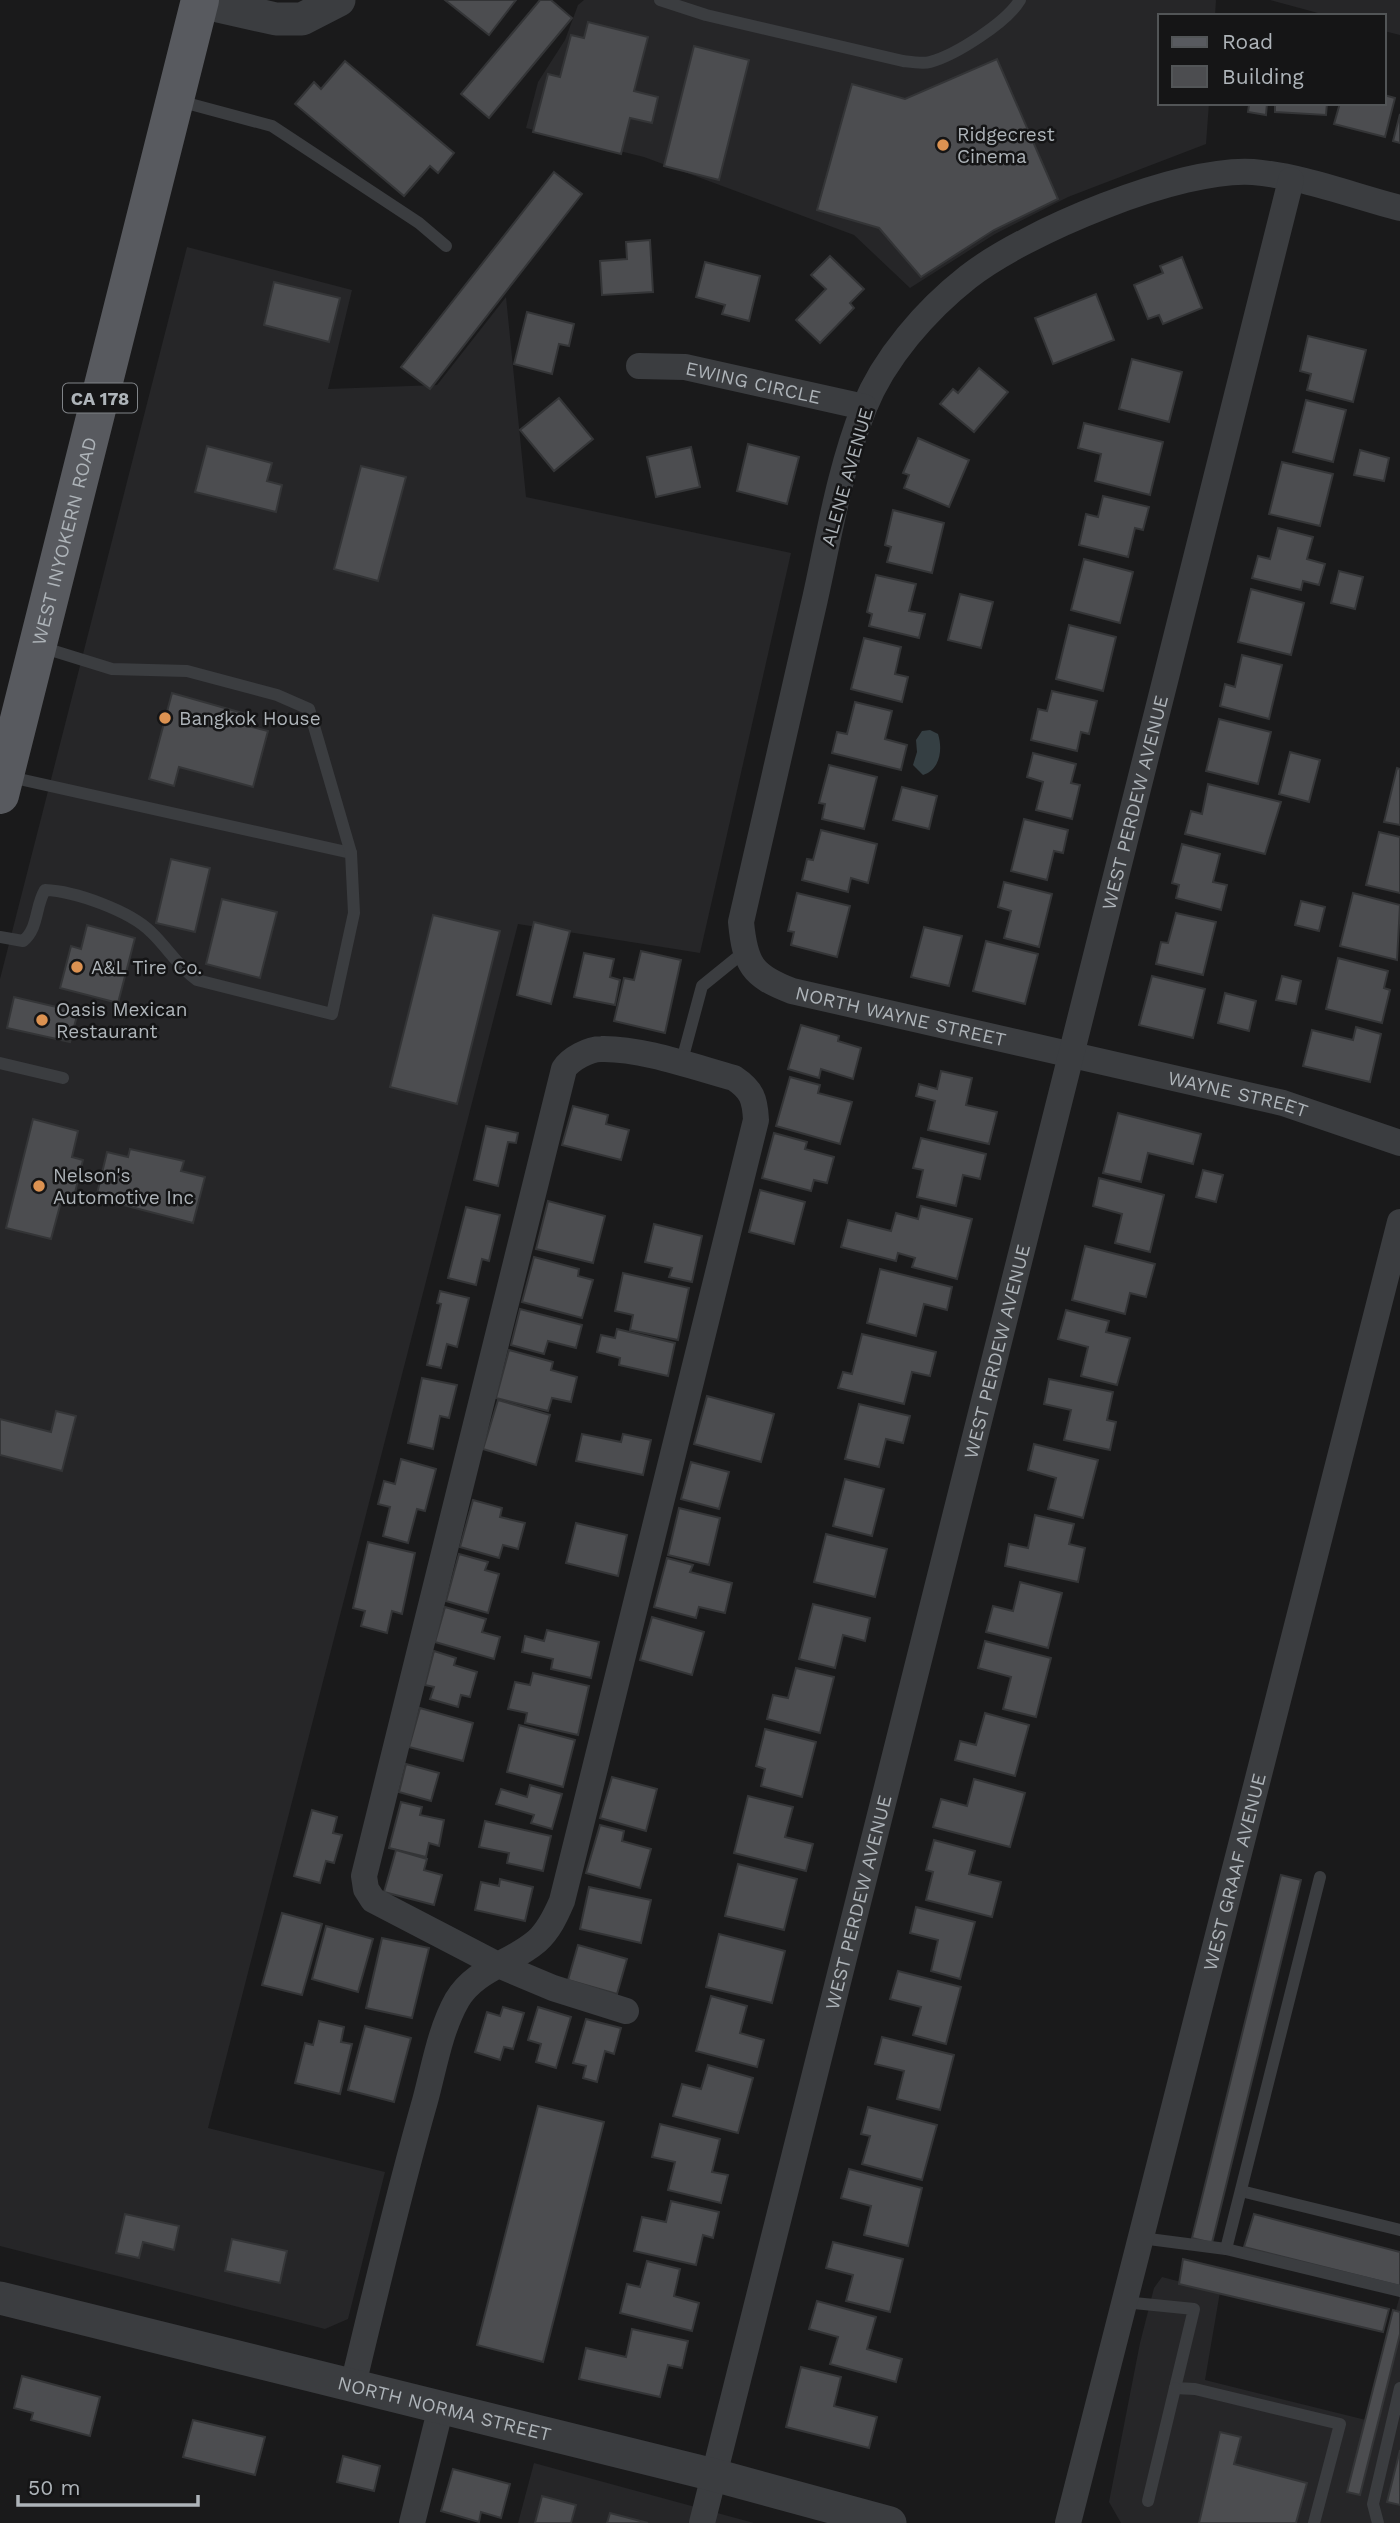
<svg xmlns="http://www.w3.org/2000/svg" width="1400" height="2523" font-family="'Work Sans',sans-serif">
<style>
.built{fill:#262628}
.water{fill:#353f43}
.building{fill:#4c4d50;stroke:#343537;stroke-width:2}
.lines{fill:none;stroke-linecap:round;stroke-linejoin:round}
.service{stroke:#3b3d40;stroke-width:12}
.minor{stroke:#3b3d40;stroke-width:26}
.tertiary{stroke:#3b3d40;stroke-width:33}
.primary{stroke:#585a5f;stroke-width:38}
.poi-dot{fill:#dc9251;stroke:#151516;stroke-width:2.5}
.labels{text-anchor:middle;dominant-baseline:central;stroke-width:5;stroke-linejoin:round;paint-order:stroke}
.shield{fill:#151516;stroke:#808488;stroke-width:2}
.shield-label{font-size:18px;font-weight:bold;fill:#aeb4b9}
.poi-label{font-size:19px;fill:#aeb4b9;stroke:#151516;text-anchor:start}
.street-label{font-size:19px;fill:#aeb4b9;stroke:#151516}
</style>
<rect width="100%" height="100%" fill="#1a1a1b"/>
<!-- built -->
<g class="built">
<polygon points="584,0 1216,0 1215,16 1160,16 1160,103 1209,103 1206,144 1068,197 995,234 910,288 854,235 644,157 526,128 538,82 565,40 578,5"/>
<polygon points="1270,0 1400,0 1400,35 1384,31 1384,16 1329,16"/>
<polygon points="187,247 352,290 328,389 437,385 506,297 526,497 791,553 700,953 518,924 208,2128 385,2172 348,2319 325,2329 0,2246 0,979"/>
<polygon points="1162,2277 1220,2292 1205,2380 1366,2420 1400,2295 1400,2523 1121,2523 1109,2502 1140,2343 1154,2288"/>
<polygon points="534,2463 754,2523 518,2523"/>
</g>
<!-- water -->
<path class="water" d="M930,730L938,734C943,749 940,770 923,775L913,765L917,752L916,740L922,731Z"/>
<!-- building -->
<g class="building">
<polygon points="445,0 516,0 489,35"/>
<polygon points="540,0 551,0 572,18 489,118 461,94"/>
<polygon points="588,22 648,37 634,91 658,97 652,123 630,118 621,154 533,132 548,74 560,77 571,35 584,38"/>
<polygon points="694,46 749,60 719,180 664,166"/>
<polygon points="997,59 1058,199 994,230 921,277 879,228 817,210 852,84 905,99"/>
<polygon points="345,61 454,153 438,173 430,166 404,196 295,104 314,82 321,89"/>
<polygon points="1384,95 1395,98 1385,137 1334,124 1340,103 1384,103"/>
<polygon points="1238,103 1267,103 1266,115 1248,112 1249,105"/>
<polygon points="1275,103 1327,103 1326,115 1275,112"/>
<polygon points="1400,114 1400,143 1393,141"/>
<polygon points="554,172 582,194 430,389 401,367"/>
<polygon points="650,240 653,292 602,295 600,261 627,259 626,242"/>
<polygon points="830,256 864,289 850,303 854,308 820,343 796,320 826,289 811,275"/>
<polygon points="1182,257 1202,308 1163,324 1159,315 1148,319 1134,285 1163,273 1160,266"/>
<polygon points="705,262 760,276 749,321 722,314 725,305 696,297"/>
<polygon points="274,282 340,298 329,342 264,325"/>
<polygon points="1096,294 1114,340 1053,364 1035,318"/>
<polygon points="527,312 574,324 569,346 559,344 552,374 514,364"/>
<polygon points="1308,336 1366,350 1353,402 1307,390 1311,374 1300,371"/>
<polygon points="1132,359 1182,372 1169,422 1119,409"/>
<polygon points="979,368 1008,392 974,432 940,404 953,389 958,393"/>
<polygon points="559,398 593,439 554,471 520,430"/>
<polygon points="1306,400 1346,410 1333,462 1293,452"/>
<polygon points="1084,423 1163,442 1150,495 1095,481 1101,454 1078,448"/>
<polygon points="918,438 969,460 949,507 904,488 909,475 903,473"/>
<polygon points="748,444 799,457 787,504 737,491"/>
<polygon points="207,446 272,463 267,481 282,485 276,512 195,492"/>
<polygon points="691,447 700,487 656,497 647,457"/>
<polygon points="1360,450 1389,458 1384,481 1354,475"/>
<polygon points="1282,462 1333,474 1320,526 1269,514"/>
<polygon points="361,466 406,477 378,581 334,569"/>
<polygon points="1103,496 1149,507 1143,530 1135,528 1128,557 1079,545 1086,514 1098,517"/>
<polygon points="893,510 944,523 932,573 887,562 891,547 885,545"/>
<polygon points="1278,528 1313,537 1307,559 1325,564 1319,585 1303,581 1301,590 1252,578 1258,556 1270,559"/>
<polygon points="1084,559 1133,572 1120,623 1071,610"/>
<polygon points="1339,571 1363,577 1355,609 1331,603"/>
<polygon points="876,575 916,584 909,611 925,614 919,638 869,626 872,614 867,612"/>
<polygon points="1251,589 1304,603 1291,655 1238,642"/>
<polygon points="960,594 993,602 981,648 948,640"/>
<polygon points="1069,625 1116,637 1103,691 1056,679"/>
<polygon points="864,638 901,647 895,674 908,677 902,702 851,689"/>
<polygon points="1242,655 1282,665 1269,719 1220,706 1225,684 1235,687"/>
<polygon points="1052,691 1097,701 1089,734 1081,732 1077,751 1031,740 1038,709 1047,711"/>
<polygon points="172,693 246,714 244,725 268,731 253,787 179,767 174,786 149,779"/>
<polygon points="855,702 892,711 885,739 907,745 901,770 832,753 837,732 847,734"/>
<polygon points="1219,719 1271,732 1258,784 1206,771"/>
<polygon points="1290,752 1320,760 1309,802 1279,794"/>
<polygon points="1033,753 1076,764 1071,783 1080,785 1072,819 1036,810 1043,782 1027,777"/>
<polygon points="829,765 877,777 864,829 822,819 825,804 819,803"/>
<polygon points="1397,768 1400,769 1400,825 1384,822"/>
<polygon points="1208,784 1281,802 1265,854 1185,834 1191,811 1202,814"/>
<polygon points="902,787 937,796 929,829 893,820"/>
<polygon points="1024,819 1068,830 1063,853 1054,851 1047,880 1011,871"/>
<polygon points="821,830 877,844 868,883 851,878 848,892 802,880 807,859 813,860"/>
<polygon points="1379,832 1400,837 1400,893 1366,885"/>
<polygon points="1182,844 1220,854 1213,882 1227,885 1221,910 1176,898 1179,885 1172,883"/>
<polygon points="171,859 210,868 195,932 156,923"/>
<polygon points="1004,882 1052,894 1039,947 1004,938 1011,911 998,907"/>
<polygon points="797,893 850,906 837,957 791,945 794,932 788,931"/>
<polygon points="1353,893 1400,905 1397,960 1340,946"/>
<polygon points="222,899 277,912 260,978 206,964"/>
<polygon points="1301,901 1325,907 1319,931 1295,925"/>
<polygon points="1176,913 1216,922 1203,975 1156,964 1161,942 1168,943"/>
<polygon points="433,915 500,931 457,1104 390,1087"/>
<polygon points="534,922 570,931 551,1004 517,995"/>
<polygon points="87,925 135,938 118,1003 60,988 71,946 81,949"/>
<polygon points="924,927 962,936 949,986 911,977"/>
<polygon points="986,941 1038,954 1025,1004 973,991"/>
<polygon points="641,951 681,960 665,1033 614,1021 624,978 634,980"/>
<polygon points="584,953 614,959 610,977 620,980 615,1005 574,997"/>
<polygon points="1338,958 1388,971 1384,988 1390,990 1382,1023 1326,1009"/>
<polygon points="1152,976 1205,989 1193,1038 1139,1025"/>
<polygon points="1282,976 1301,981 1296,1004 1276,1000"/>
<polygon points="1225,993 1256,1001 1249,1031 1218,1023"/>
<polygon points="14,997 78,1012 70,1042 7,1028"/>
<polygon points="801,1025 839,1036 838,1041 861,1048 853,1079 821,1069 819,1078 788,1069"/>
<polygon points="1356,1027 1381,1034 1370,1082 1303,1066 1312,1030 1353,1040"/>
<polygon points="941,1071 972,1078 966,1105 997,1112 989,1144 928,1130 935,1101 916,1096 919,1084 937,1089"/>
<polygon points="790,1077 820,1085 818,1093 852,1102 840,1144 776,1126"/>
<polygon points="573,1106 608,1115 606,1124 629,1130 621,1160 562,1145"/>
<polygon points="1118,1113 1201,1134 1193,1164 1148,1153 1141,1182 1103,1173"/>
<polygon points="33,1119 78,1131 72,1157 83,1160 72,1205 61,1202 51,1239 6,1228"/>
<polygon points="486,1126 518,1133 516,1143 508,1142 498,1186 474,1180"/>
<polygon points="774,1133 807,1142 805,1149 834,1157 827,1183 814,1180 811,1191 762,1178"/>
<polygon points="921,1138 986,1154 980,1179 963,1175 956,1206 917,1197 923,1170 913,1168"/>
<polygon points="130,1149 184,1161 181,1171 205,1177 193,1223 96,1198 107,1152 128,1157"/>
<polygon points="1203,1170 1223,1175 1216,1202 1196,1197"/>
<polygon points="1099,1178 1164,1195 1150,1252 1115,1243 1122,1214 1093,1206"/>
<polygon points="760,1190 805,1202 794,1244 749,1232"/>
<polygon points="548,1201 605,1216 593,1263 536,1249"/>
<polygon points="921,1206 972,1219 957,1279 912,1267 915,1258 898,1253 896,1261 841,1247 848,1220 891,1231 896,1213 918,1219"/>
<polygon points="466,1207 500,1215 489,1261 482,1259 476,1285 448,1278"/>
<polygon points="654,1224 702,1236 692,1282 669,1277 672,1268 645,1262"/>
<polygon points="1085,1246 1155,1264 1146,1297 1130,1293 1125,1314 1072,1300"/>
<polygon points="534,1257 579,1269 578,1276 593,1280 582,1318 522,1302"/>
<polygon points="880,1269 952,1287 947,1310 924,1304 916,1336 867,1323"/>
<polygon points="623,1273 689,1288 678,1340 630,1330 633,1315 615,1311"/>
<polygon points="440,1291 469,1298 457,1347 447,1344 441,1368 427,1365 441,1304 437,1303"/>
<polygon points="520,1309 582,1325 576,1348 548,1341 544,1354 511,1345"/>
<polygon points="1066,1310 1109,1321 1106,1332 1130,1338 1117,1385 1081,1376 1088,1347 1058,1339"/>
<polygon points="617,1329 675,1343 668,1376 619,1365 620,1358 597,1352 601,1335 615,1338"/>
<polygon points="862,1334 936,1352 930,1376 912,1372 904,1404 838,1388 843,1372 852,1374"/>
<polygon points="509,1350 553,1362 551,1370 577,1377 571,1402 552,1398 548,1411 496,1398"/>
<polygon points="422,1378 457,1385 449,1418 440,1416 433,1449 408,1443"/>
<polygon points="1049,1379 1113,1392 1107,1420 1116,1422 1110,1450 1064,1440 1071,1410 1044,1404"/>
<polygon points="707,1396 774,1414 761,1462 694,1444"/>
<polygon points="498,1400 550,1415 536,1465 483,1449"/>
<polygon points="859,1404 910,1416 903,1443 886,1439 879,1467 845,1459"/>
<polygon points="56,1411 76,1416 62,1471 0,1455 0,1419 51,1432"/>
<polygon points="582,1434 621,1442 623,1434 651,1440 643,1475 576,1461"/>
<polygon points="1034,1444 1098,1460 1083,1518 1048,1509 1056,1478 1028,1470"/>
<polygon points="401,1459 436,1469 425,1511 417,1509 408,1543 383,1536 390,1507 378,1504 384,1481 395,1484"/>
<polygon points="691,1462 729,1472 719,1509 681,1499"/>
<polygon points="845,1479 884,1489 872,1536 833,1526"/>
<polygon points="473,1500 502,1508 500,1517 525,1523 518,1549 503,1545 499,1558 460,1547"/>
<polygon points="679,1508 720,1518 709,1565 668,1555"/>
<polygon points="1035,1515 1074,1524 1069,1544 1085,1548 1078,1582 1005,1566 1009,1544 1028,1548"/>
<polygon points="576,1523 627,1535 618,1576 566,1563"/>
<polygon points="826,1534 887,1549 875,1597 814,1582"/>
<polygon points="368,1542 415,1553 402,1614 392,1611 387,1633 361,1626 365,1611 353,1608"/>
<polygon points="459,1554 488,1562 485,1570 499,1574 488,1613 446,1601"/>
<polygon points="667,1558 693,1565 690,1572 732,1583 725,1613 699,1607 696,1618 654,1607"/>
<polygon points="1020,1582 1062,1593 1048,1648 986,1632 993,1606 1013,1611"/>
<polygon points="813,1604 870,1618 865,1641 843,1635 835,1668 799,1659"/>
<polygon points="445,1607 486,1619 482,1632 500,1637 494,1659 435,1642"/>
<polygon points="652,1617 704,1632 692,1675 640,1660"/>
<polygon points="547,1630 599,1642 591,1678 551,1669 553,1659 522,1652 525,1636 544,1641"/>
<polygon points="985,1641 1051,1658 1036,1717 1003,1709 1011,1677 978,1668"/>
<polygon points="434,1651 456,1658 454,1665 477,1672 470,1697 461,1695 458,1707 430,1699 434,1687 425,1685"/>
<polygon points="796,1668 834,1677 820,1733 767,1719 773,1695 788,1698"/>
<polygon points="533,1673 589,1686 578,1735 525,1723 527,1713 508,1709 515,1682 530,1685"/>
<polygon points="420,1708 473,1723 463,1761 409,1747"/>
<polygon points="985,1713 1029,1725 1015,1776 955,1760 960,1741 976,1745"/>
<polygon points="519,1725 575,1740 563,1787 507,1772"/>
<polygon points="765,1729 816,1742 802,1797 761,1786 765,1769 756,1766"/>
<polygon points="406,1764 439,1773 431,1801 399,1792"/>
<polygon points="612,1777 657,1789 646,1831 600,1818"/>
<polygon points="974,1779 1025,1793 1010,1847 933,1827 941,1799 967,1806"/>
<polygon points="530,1785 562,1794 552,1829 531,1823 534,1815 496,1804 501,1789 527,1797"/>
<polygon points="748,1796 793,1807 785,1837 813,1844 806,1871 734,1853"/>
<polygon points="401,1802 422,1807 420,1815 444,1820 439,1846 429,1843 426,1857 389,1848"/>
<polygon points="312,1810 337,1817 333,1833 342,1835 334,1863 326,1861 320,1883 294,1876"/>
<polygon points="485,1821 551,1836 543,1871 507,1863 509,1853 479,1847"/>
<polygon points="600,1825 624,1831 622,1841 651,1849 640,1888 586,1873"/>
<polygon points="934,1840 975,1851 969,1874 1001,1882 992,1917 926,1900 933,1872 926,1870"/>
<polygon points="396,1850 427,1859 424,1870 442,1875 434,1905 384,1892"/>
<polygon points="738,1864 797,1879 784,1930 725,1916"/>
<polygon points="1281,1875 1301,1880 1212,2243 1192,2238"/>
<polygon points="500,1879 533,1887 525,1921 475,1910 481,1882 499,1886"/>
<polygon points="589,1887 651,1900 641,1943 580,1929"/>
<polygon points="916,1907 975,1922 960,1979 931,1971 938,1940 910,1933"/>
<polygon points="282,1913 322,1924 302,1995 262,1985"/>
<polygon points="326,1926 373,1939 358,1992 312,1979"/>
<polygon points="719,1934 785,1951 772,2003 706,1987"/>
<polygon points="382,1938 429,1948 412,2018 366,2008"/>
<polygon points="578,1945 627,1959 617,1994 568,1980"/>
<polygon points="898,1971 961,1987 946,2044 913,2035 921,2007 890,1999"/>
<polygon points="711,1996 747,2006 740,2033 764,2040 757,2067 696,2051"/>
<polygon points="503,2007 524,2013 513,2049 504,2047 500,2060 475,2052 487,2012 500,2016"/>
<polygon points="538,2007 571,2017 556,2068 536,2062 541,2044 528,2040"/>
<polygon points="586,2019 621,2028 614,2054 605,2051 597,2082 583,2078 586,2066 573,2063"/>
<polygon points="319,2021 344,2027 341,2042 352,2044 340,2094 295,2083 305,2043 313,2045"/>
<polygon points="365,2026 411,2038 394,2102 348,2090"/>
<polygon points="882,2037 954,2055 940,2110 897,2099 904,2071 875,2064"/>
<polygon points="708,2065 753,2078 738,2133 673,2116 682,2084 701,2089"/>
<polygon points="538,2106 604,2122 543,2362 477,2345"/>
<polygon points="868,2107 937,2125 922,2180 862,2164 870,2136 861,2134"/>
<polygon points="660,2124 720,2139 712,2172 728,2175 721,2203 668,2190 675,2162 652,2157"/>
<polygon points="849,2169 922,2188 908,2246 864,2235 871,2206 841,2198"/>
<polygon points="671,2201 719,2212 713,2238 703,2235 696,2265 634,2251 642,2217 666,2222"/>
<polygon points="125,2214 179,2226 174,2250 143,2242 139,2258 116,2253"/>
<polygon points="1254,2214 1400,2252 1400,2286 1244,2247"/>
<polygon points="232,2239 287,2251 280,2283 225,2271"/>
<polygon points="833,2242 903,2259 890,2312 846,2301 853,2275 826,2268"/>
<polygon points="1183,2259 1389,2309 1383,2332 1179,2284"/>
<polygon points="647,2261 680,2269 674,2296 699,2303 692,2331 620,2313 627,2284 640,2287"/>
<polygon points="817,2301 876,2317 867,2349 902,2359 896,2382 830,2364 838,2337 809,2329"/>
<polygon points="1393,2310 1400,2312 1400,2334 1360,2495 1347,2492"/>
<polygon points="632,2329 688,2341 682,2368 668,2365 660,2397 579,2379 586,2348 626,2357"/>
<polygon points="801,2367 841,2377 834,2406 877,2417 869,2448 786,2427"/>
<polygon points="22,2376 100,2397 90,2436 31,2420 33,2413 14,2408"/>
<polygon points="193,2420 265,2437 255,2475 183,2457"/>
<polygon points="1220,2432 1241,2437 1234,2464 1307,2483 1296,2523 1199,2523"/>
<polygon points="1400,2450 1400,2505 1387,2502"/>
<polygon points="343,2456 380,2466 374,2491 337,2482"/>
<polygon points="453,2469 510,2484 501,2518 481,2512 479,2522 441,2511"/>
<polygon points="542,2496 576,2505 571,2523 535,2523"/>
<polygon points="610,2513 648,2523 607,2523"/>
</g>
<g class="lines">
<!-- service -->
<g class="service">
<path d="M660,0L706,15L903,61C911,62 923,64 930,62C956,55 1007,22 1020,0"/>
<polyline points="179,101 272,126 419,223 446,246"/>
<polyline points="10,777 351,853"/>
<path d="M0,937L23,941C39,928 35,906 45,890C75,891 130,911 151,932C168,948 178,967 197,980L332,1014L354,913L351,853L309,709L277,695L187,671L112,669L41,647"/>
<polyline points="0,1063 63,1078"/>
<polyline points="681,1064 702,986 744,952"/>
<polyline points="1241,2191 1400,2230"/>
<polyline points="1141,2238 1226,2249 1400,2291"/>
<polyline points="1226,2249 1320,1877"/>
<polyline points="1124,2302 1194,2309 1175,2388 1195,2389 1340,2424 1314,2523"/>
<polyline points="1148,2501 1175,2388"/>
<polyline points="1378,2523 1373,2504 1400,2388"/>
</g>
<!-- minor -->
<g class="minor">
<path id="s1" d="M1400,208C1353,196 1302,176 1253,172C1180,167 1025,232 968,277C926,310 884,358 864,408C840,468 829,536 815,599C790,707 765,815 741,922C745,964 752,976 792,991L1283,1103L1400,1143"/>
<path id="s2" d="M639,366L685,367L864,407"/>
<path d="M353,2385C376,2290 398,2195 425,2101C434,2068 440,2030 457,2000C475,1969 512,1963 537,1941C549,1930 556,1915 562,1901L756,1120C755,1099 752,1090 734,1078C694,1067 641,1048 601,1049C589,1049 570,1059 564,1069L364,1876L366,1889L373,1900L496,1964L553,1988L626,2011"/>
<polyline points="412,2523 441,2407"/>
<path id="s3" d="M702,2523L1291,180"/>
<path id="s4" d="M1068,2523L1400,1222"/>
</g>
<!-- tertiary -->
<g class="tertiary">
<polyline points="200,2 276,19 302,19 339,0"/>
<path id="s5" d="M0,2298L714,2475L890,2523"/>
</g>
<!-- primary -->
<path class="primary" id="s6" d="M0,795L200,0"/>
</g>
<!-- markers -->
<g class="poi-dot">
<circle cx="943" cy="145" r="7"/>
<circle cx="165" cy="718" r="7"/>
<circle cx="77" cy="967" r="7"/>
<circle cx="42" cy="1020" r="7"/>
<circle cx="39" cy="1186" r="7"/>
</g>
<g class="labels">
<!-- shield labels -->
<rect class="shield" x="63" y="383.5" width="74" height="29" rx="5"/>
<g class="shield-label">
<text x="100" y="398">CA 178</text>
</g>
<!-- poi labels -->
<g class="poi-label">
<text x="957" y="134">Ridgecrest<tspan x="957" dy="22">Cinema</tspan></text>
<text x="179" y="718">Bangkok House</text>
<text x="91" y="967">A&amp;L Tire Co.</text>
<text x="56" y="1009">Oasis Mexican<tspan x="56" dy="22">Restaurant</tspan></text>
<text x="53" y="1175">Nelson's<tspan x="53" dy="22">Automotive Inc</tspan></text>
</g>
<!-- street labels -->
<g class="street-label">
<text stroke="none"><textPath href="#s2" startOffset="116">EWING CIRCLE</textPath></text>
<text transform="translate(847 477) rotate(-74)">ALENE AVENUE</text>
<text stroke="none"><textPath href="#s6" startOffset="262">WEST INYOKERN ROAD</textPath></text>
<text stroke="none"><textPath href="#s3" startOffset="1774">WEST PERDEW AVENUE</textPath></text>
<text stroke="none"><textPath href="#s1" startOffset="1362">NORTH WAYNE STREET</textPath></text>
<text stroke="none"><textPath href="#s1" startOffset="1708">WAYNE STREET</textPath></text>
<text stroke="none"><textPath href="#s3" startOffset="1208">WEST PERDEW AVENUE</textPath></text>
<text stroke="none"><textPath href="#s4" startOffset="672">WEST GRAAF AVENUE</textPath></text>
<text stroke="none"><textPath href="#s3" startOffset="640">WEST PERDEW AVENUE</textPath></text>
<text stroke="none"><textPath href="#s5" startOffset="458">NORTH NORMA STREET</textPath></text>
</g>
</g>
<!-- legend -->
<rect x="1158" y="14" width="228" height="91" fill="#151516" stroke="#525557" stroke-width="2"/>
<rect x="1172" y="37" width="35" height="10" fill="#585a5f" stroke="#525557" stroke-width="2"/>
<text x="1222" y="49" font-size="21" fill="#aeb4b9">Road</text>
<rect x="1172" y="66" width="35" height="21" fill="#4c4d50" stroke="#525557" stroke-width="2"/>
<text x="1222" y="84" font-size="21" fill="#aeb4b9">Building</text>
<!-- scale -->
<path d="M18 2495v10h180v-10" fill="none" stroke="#aeb4b9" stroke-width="3.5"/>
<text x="28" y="2495" font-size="21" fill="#aeb4b9" stroke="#151516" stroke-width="5" paint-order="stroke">50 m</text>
</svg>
